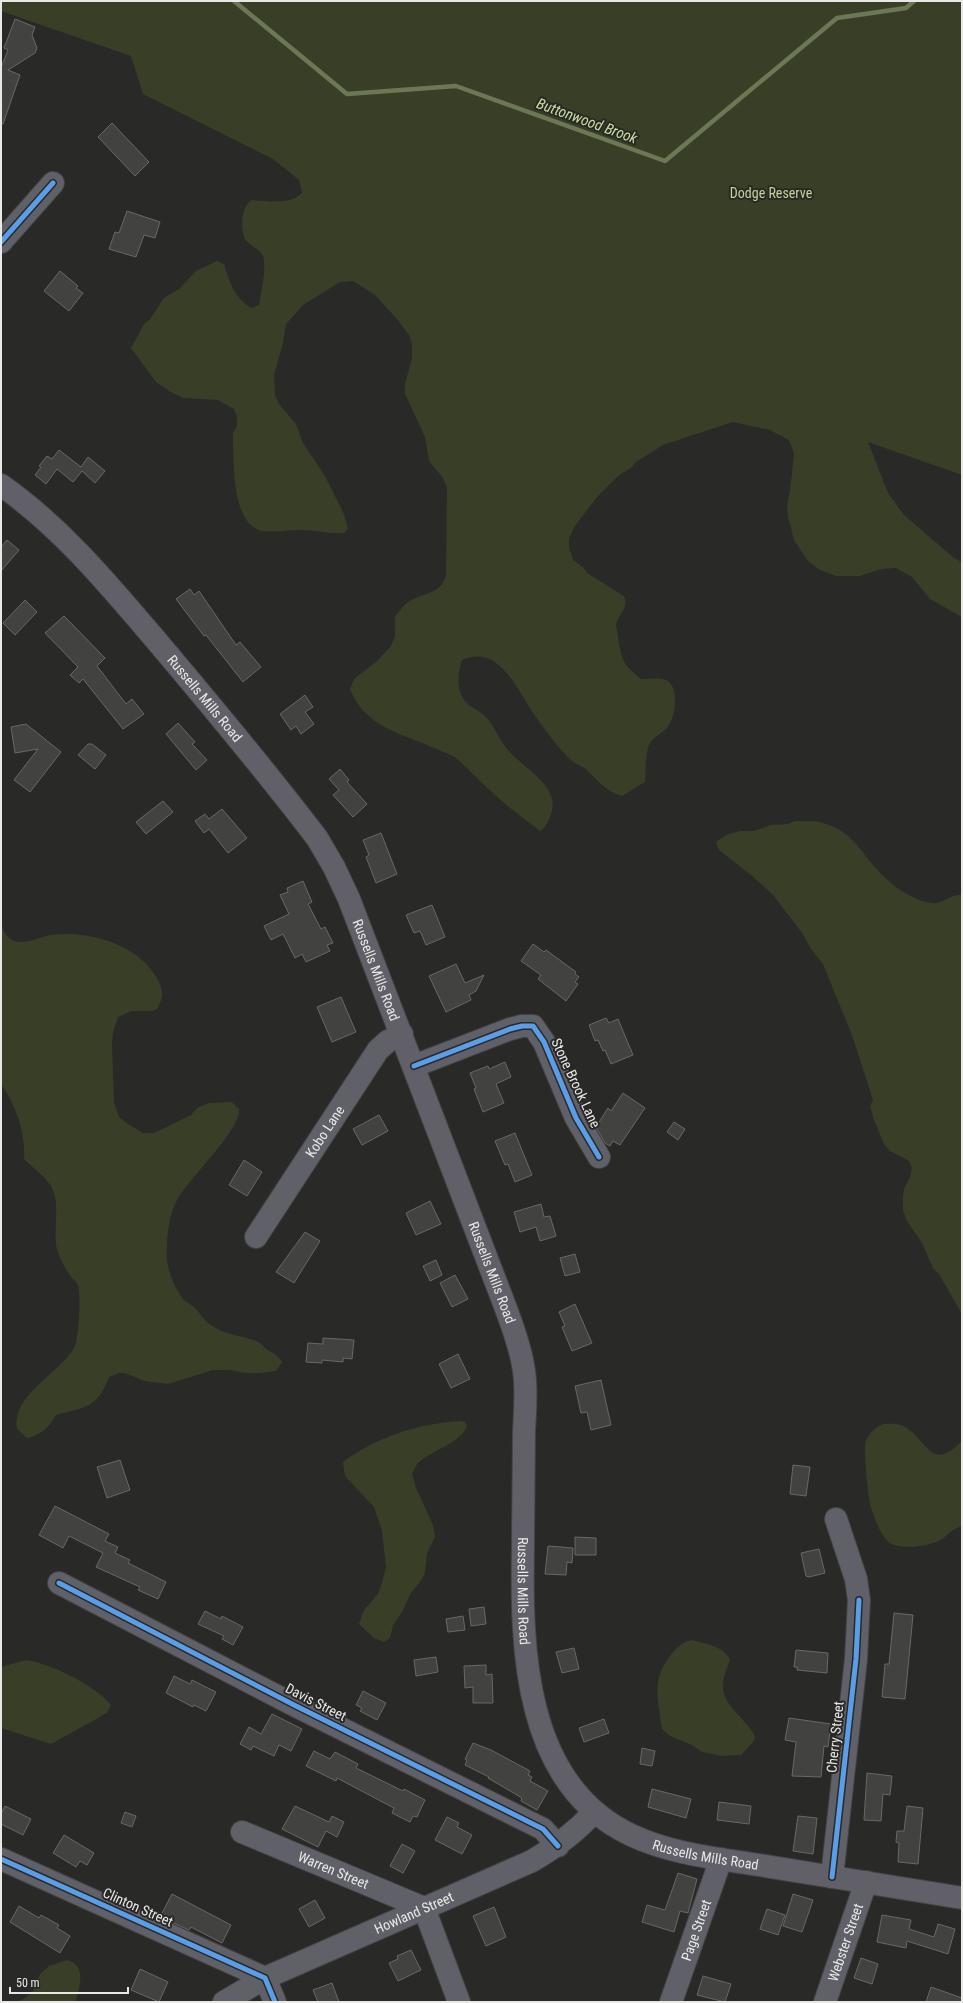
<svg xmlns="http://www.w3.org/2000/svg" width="963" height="2003" font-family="'Roboto Condensed',sans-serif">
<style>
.green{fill:#383f26}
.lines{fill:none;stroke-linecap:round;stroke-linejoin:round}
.stream{stroke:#6c7855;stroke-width:4.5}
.building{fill:#424241;stroke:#686867}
.minor-casing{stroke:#444443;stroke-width:24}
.major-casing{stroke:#444443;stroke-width:24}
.minor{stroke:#606069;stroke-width:22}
.major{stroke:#616069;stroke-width:22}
.cycleway-casing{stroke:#292a27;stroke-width:8}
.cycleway{stroke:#5a9eea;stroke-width:5}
.labels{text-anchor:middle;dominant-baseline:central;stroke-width:4;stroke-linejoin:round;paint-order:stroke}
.park-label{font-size:14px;fill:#c0d594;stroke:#292a27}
.street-label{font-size:14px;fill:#e8e9e7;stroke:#292a27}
.water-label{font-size:15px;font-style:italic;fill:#c9de9d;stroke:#292a27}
</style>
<rect width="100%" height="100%" fill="#292928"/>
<!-- green -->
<g class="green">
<path d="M1,1H962V475L868,442L888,493L904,515L954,558L962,562V620L960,616L930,599L912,577L896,568L881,569L860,576H836L820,570L808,561L794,540L788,517L787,506L790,491L794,454L789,440L770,430L733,422L663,445L636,462L632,467L618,476L597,497L575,526L569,538V547L573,560L583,567L587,573L624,596C629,610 618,613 616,625C616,628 618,634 618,637C622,661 622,663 641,679C648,679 656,678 663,679C681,683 676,717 667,728C661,734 653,737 649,745C645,755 646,771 645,782L622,796C607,792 599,782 589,772C584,766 576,765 571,760C558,748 546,731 536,717C523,700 514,676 496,663C486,655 473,655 462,660C458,672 456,687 463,698C467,706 477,709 484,715C494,724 499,740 508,750C523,768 561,786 551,814C548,822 547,826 540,831C525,819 509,808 495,795C482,784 470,770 457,759C453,755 446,753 441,751C406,734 366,730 350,689L354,679L377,661L391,646L395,636V616C399,612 403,606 408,602C422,593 440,595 446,576L447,488L443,478L429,461L425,437L405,394V384L412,358V344L409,335L397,319L375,295L353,281L340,282L303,305L286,324L283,343L274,375L275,395L279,404L296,424L303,443L325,476L344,514L348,529L344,533C329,534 314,530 299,530C287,530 273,533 262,531C232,524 234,466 233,443V433L237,426V417L234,409L218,400L183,398L169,391L156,382L131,348L144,324L150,319L164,298L179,289L196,271L217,261L224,264C230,283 234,297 251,308L259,305C261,293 267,267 263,256C260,248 249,246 245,239C240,229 241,205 252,200C269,201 290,205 302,193L299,180L273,159L143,94L131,56L1,11Z"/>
<path d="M795,821C804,822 815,820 823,823C848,830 858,846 873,865C886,881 910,900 931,903C942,905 949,894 962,895V1314L939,1274L933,1268L922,1243L907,1221L903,1210V1197L904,1189L910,1177L912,1168L909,1161L890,1151L884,1144L874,1120L870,1106L873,1100L852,1035L823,964L811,949L802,933L773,895L751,875L719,850L716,842L726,835L740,831H754L771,825L788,824Z"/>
<path d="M1,925C4,932 7,938 14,941C27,945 39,937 50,935C56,934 63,934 69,934C102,935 142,949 158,980C160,985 163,991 162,997C161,1001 159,1005 157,1009L152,1011H132L118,1017L113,1032L112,1044L114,1103L119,1117L128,1124L143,1133H154L191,1115L197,1108L209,1103L232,1102L239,1109C241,1130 189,1178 177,1200C168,1217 166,1241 167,1260C169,1274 175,1290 185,1301C189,1304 194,1306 197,1310C202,1316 206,1323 214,1327C226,1335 243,1336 257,1341C261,1343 263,1346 266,1349C274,1354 276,1353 282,1362L276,1371L260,1373H244L230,1370H213L168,1384L144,1381L125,1373H119L109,1377C98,1408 85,1407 56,1415C49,1427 42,1435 27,1438L17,1429C11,1395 60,1373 74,1348C79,1341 81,1293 78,1285C76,1281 72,1279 70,1275C64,1268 58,1254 56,1245C54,1227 60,1204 52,1188C48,1179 31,1166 24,1159C26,1134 16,1105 1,1084Z"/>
<path d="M460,1421L465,1422L467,1426C460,1444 432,1450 418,1463C416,1465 414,1470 412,1474L416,1488L433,1525L435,1537L427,1553L425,1572L422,1579L411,1593L402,1612L393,1625L390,1638L384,1642L374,1638L359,1624L364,1610L378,1594L381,1586L386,1567L382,1531L374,1507L345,1476L343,1462C379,1436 417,1424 460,1421Z"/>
<path d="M883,1424C888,1424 896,1423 901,1425C929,1437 928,1475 962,1441V1526C951,1530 950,1533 942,1539C932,1546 906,1549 894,1545C883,1542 875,1520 872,1510C868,1501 863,1449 866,1440C870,1432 875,1428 883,1424Z"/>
<path d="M692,1640C706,1644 724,1646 730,1660C718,1689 721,1697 742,1719C747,1725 752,1729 755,1737L754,1741L741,1755L722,1756L702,1752L692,1745L670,1736L662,1729C660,1714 656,1697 658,1682C661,1666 676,1642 692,1640Z"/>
<path d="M26,1660C50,1663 96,1686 111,1705L107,1713L51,1744L1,1728V1667Z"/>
<path d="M67,1960C87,1965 80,1988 75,2002H16L25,1998L33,1991L40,1974L49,1966Z"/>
</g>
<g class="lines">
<!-- stream -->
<polyline class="stream" points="234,1 347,94 456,86 665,161 837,18 906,8 914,1"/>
</g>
<!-- building -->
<g class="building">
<polygon points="15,19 35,27 32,35 37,48 35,53 8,70 20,75 3,124 1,124 1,68 8,50 4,48"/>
<polygon points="112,123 149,162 135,176 98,137"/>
<polygon points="127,211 160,222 155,238 144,235 136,257 109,249 115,232 119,233"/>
<polygon points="60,271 78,286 76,288 83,293 69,311 44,291"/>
<polygon points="59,450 81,467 88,457 105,471 95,483 82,471 73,482 57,469 46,484 35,475 41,467 39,466 47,456 52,459"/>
<polygon points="7,540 19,550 1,571 1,547"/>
<polygon points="190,589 194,595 199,591 236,645 240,642 261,667 243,682 206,635 204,636 176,599"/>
<polygon points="25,600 37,612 15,635 3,623"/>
<polygon points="64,616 105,658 97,666 126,704 132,699 144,714 123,729 83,679 79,683 70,675 78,667 45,633"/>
<polygon points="305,695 313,707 305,712 314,724 301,734 296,726 291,730 280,714"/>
<polygon points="178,723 195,742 192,744 207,760 196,770 166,734"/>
<polygon points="26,724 61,752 30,792 14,780 38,749 15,753 11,727"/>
<polygon points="88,744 92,744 106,755 95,769 78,755"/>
<polygon points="340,769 349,780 347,782 367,804 353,817 333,795 339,790 329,779"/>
<polygon points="163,801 173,812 146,834 136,822"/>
<polygon points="222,809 247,838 228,853 209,829 204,833 195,821 205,814 209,819"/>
<polygon points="381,833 397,874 376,883 366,857 369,855 363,840"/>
<polygon points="303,881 312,902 308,904 321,929 325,927 333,943 327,945 330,951 306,962 302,954 295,958 283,934 271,940 264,926 289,914 280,895 288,892 287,888"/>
<polygon points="432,905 445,937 426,945 420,931 414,933 406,915"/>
<polygon points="533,944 544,952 546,950 576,972 575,974 579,977 575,982 578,984 566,1001 538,979 541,975 521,961"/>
<polygon points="456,964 465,983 484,975 476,991 469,995 471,1000 446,1012 429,976"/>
<polygon points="341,997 356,1032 332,1042 317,1007"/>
<polygon points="606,1018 609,1023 618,1019 633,1055 611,1064 605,1050 603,1051 598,1040 595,1041 589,1025"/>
<polygon points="505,1062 511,1077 496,1084 504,1103 483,1112 474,1089 476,1088 470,1073 488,1066 489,1069"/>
<polygon points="623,1093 645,1108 620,1145 613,1141 610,1146 605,1143 596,1127 608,1108 611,1111"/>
<polygon points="379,1115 388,1131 362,1145 353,1129"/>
<polygon points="674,1122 685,1129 678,1140 667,1132"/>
<polygon points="515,1133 532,1175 515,1182 508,1164 505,1165 495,1141"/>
<polygon points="244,1160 262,1172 247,1196 229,1185"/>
<polygon points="430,1201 441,1224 416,1235 406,1213"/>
<polygon points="541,1204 544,1217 550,1216 556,1236 540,1241 536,1227 520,1232 514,1212"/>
<polygon points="305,1232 320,1241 294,1283 276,1272"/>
<polygon points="575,1254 580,1272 565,1276 560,1258"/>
<polygon points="436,1260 442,1275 430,1281 423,1266"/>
<polygon points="455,1275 468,1299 452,1307 440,1283"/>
<polygon points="575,1304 592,1343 572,1351 562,1327 565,1326 559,1312"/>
<polygon points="323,1338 354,1340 352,1359 343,1358 343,1362 322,1360 322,1363 306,1362 308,1343 323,1344"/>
<polygon points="458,1354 470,1379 451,1388 439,1364"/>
<polygon points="601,1380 611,1425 591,1430 587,1412 581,1413 575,1386"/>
<polygon points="120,1460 130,1490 107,1498 97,1467"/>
<polygon points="793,1465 810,1467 806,1496 790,1494"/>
<polygon points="55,1506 109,1534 105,1541 118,1547 115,1553 130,1560 128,1563 166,1582 158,1599 138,1590 140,1587 96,1567 103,1553 69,1536 63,1548 39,1535"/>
<polygon points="575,1537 596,1538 596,1555 575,1555"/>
<polygon points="548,1546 573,1548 572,1563 567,1562 566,1575 545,1574"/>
<polygon points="819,1549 825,1573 809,1577 806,1576 801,1553"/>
<polygon points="484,1607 486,1624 471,1626 469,1609"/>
<polygon points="205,1611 221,1619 222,1616 243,1627 233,1645 222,1639 224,1636 198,1624"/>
<polygon points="894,1613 913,1615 905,1699 882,1697 885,1664 889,1664"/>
<polygon points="463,1616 465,1630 448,1632 446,1619"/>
<polygon points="574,1648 579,1669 562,1673 556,1652"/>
<polygon points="796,1650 828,1653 827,1673 797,1670 797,1667 794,1667"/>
<polygon points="436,1657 438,1672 416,1676 414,1660"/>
<polygon points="486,1665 486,1675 492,1674 493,1703 473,1703 473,1687 465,1688 464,1666"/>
<polygon points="174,1676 190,1684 192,1680 216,1692 206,1711 194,1705 193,1707 166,1693"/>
<polygon points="363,1691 386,1703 377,1720 360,1711 362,1708 356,1705"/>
<polygon points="272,1714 302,1729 291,1751 279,1745 274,1756 253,1746 251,1750 240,1744 249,1727 261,1734"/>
<polygon points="789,1718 831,1724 828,1747 824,1746 821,1777 792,1776 796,1742 785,1740"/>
<polygon points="604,1719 609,1733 584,1742 579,1728"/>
<polygon points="473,1743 491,1750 530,1771 528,1775 532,1777 530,1781 548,1791 537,1810 521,1801 522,1798 488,1778 489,1777 465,1765 467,1760 465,1759"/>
<polygon points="642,1748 655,1751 652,1766 640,1764"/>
<polygon points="314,1751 330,1759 335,1752 358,1764 356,1768 403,1791 404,1789 425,1800 417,1817 413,1816 410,1822 392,1813 394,1808 337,1778 336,1781 306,1766"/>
<polygon points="867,1773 892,1776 890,1795 883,1794 881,1821 864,1820"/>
<polygon points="652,1789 691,1799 686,1818 648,1807"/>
<polygon points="719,1802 751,1806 749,1824 717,1820"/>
<polygon points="5,1806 31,1819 23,1835 1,1824 1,1814"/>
<polygon points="295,1806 329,1822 332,1816 344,1822 337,1837 326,1831 318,1847 282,1829"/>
<polygon points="907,1806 923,1808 918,1864 898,1862 899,1843 896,1842 897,1831 904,1831"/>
<polygon points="125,1812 136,1816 132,1827 121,1823"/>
<polygon points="798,1816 817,1818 813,1854 793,1851"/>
<polygon points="447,1817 459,1823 457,1827 472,1835 462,1854 435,1840"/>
<polygon points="64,1835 94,1853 87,1865 80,1861 76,1867 53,1853"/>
<polygon points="402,1844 415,1851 403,1873 390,1866"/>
<polygon points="678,1873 697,1879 688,1913 680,1911 674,1932 642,1922 647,1905 665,1910"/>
<polygon points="172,1894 231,1925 222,1943 191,1927 189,1930 160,1917"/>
<polygon points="793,1894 813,1900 802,1932 783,1926"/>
<polygon points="315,1900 325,1918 309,1927 299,1909"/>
<polygon points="19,1906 39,1918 41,1915 59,1925 57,1928 70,1936 60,1953 10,1922"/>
<polygon points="494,1907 506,1937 486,1946 473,1916"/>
<polygon points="767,1909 785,1915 778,1935 760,1929"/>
<polygon points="882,1915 911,1920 909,1929 934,1937 938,1924 955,1929 948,1954 907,1941 906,1948 877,1942"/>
<polygon points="411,1950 421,1970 398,1981 389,1963 398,1959 397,1956"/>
<polygon points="861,1958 878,1964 872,1984 854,1978"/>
<polygon points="140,1969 168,1982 159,2002 131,1990"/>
<polygon points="703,1976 731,1984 725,2002 697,1995"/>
<polygon points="332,1983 339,2002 318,2002 313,1990"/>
<polygon points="931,1987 962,1998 962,2002 926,2002"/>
</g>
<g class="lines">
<defs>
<g id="minor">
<polyline points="1,242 53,183"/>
<polyline points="414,1066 510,1029 522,1026 533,1026 544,1042 576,1118 599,1157"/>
<path id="s1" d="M256,1237L378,1050L388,1041L402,1034"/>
<polyline points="59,1583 294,1705 543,1829 558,1846"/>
<path id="s2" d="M242,1832L424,1908L459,2002"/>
<polyline points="1,1859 265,1978 275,2002"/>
<polyline points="832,1877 856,1659 859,1600 856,1579 836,1519"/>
<path id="s3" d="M224,2002L265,1978L532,1861C556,1847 575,1833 594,1812"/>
<path id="s4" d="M671,2002L721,1859"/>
<path id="s5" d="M825,2002L866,1882"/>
</g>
<g id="major">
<path id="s6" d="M1,485C61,527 108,584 155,639C210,704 265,770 317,838L334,867L349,899L505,1306C513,1327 521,1349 524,1371C527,1391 525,1411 524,1431C524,1469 523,1507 523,1545C521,1648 523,1784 631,1835C671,1854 716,1858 759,1865C827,1876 894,1887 962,1898"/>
</g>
</defs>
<!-- minor casing -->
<use href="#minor" class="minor-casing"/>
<!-- major casing -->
<use href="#major" class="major-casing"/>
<!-- minor -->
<use href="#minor" class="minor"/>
<!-- major -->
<use href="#major" class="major"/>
<defs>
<g id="cycleway">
<polyline points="1,242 53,183"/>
<polyline points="414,1066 510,1029 522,1026 533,1026 544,1042 576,1118 599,1157"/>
<polyline points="59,1583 294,1705 543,1829 558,1846"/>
<polyline points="1,1859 265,1978 275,2002"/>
<polyline points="832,1877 856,1659 859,1600"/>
</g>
</defs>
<!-- cycleway casing -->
<use href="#cycleway" class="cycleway-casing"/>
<!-- cycleway -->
<use href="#cycleway" class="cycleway"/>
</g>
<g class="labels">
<!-- park labels -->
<g class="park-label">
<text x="771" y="193">Dodge Reserve</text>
</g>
<!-- street labels -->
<g class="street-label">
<text stroke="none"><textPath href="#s6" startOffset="296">Russells Mills Road</textPath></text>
<text stroke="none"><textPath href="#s6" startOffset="620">Russells Mills Road</textPath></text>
<text transform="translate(576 1083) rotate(65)">Stone Brook Lane</text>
<text stroke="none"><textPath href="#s1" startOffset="126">Kobo Lane</textPath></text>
<text stroke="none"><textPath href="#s6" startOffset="944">Russells Mills Road</textPath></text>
<text stroke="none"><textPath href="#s6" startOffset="1268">Russells Mills Road</textPath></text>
<text transform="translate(316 1702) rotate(27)">Davis Street</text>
<text transform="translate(835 1737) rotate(-84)">Cherry Street</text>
<text stroke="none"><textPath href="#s6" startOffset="1628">Russells Mills Road</textPath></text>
<text stroke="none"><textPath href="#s2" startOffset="99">Warren Street</textPath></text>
<text transform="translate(138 1907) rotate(24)">Clinton Street</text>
<text stroke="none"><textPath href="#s3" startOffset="210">Howland Street</textPath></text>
<text stroke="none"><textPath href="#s4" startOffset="76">Page Street</textPath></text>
<text stroke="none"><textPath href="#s5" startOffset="63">Webster Street</textPath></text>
</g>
<!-- water labels -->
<g class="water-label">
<text transform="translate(587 121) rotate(20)">Buttonwood Brook</text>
</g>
</g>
<!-- border -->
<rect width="963" height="2003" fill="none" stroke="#e8e9e7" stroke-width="4"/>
<!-- scale -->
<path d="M10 1987v6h118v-6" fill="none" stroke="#e8e9e7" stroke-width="2"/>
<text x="16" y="1987" font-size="12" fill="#e8e9e7" stroke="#292a27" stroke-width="3" paint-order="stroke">50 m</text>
</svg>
